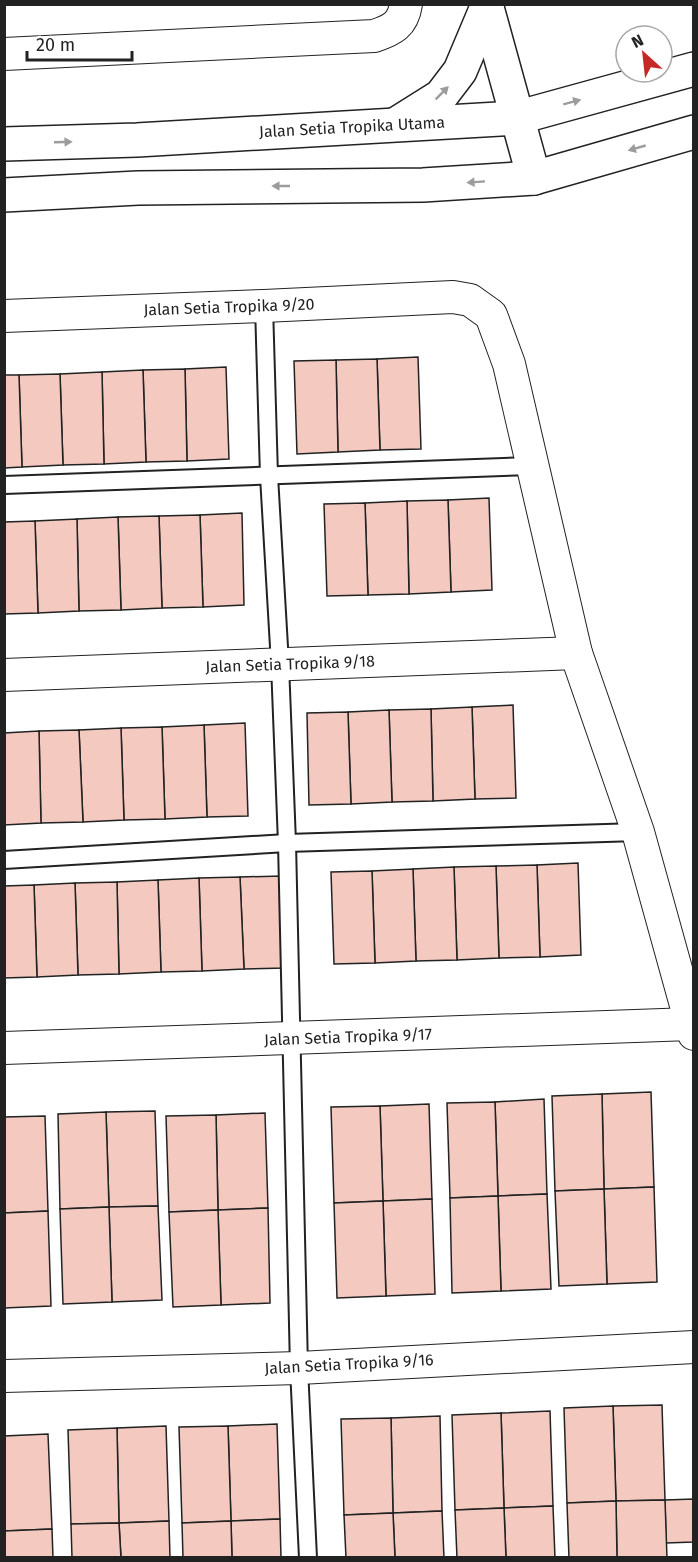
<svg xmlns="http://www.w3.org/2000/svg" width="698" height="1562" font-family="'Fira Sans',sans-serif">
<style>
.building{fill:#f3c9c0;stroke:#222;stroke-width:1.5}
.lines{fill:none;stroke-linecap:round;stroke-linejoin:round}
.service-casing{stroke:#222;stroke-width:20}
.minor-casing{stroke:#222;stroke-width:34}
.tertiary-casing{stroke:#222;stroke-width:36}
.secondary-casing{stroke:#222;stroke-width:36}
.service{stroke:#fff;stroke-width:16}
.minor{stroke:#fff;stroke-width:32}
.tertiary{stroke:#fff;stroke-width:33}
.secondary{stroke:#fff;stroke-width:33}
.oneway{fill:#9c9c9c}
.labels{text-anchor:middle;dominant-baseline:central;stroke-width:4.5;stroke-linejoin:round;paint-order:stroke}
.street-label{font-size:16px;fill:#222;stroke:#fff}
</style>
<rect width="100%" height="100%" fill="#fff"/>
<!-- building -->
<g class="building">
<polygon points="418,357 421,449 380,450 377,359"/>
<polygon points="377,359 380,450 338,452 336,360"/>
<polygon points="336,360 338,452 297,454 294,361"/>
<polygon points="226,367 229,459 187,461 185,369"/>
<polygon points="185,369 187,461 146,462 143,370"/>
<polygon points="143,370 146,462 104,464 102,372"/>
<polygon points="102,372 104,464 63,465 60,374"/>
<polygon points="60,374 63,465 22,467 19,375"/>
<polygon points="4,375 19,375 22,467 4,468"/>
<polygon points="489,498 492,590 451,592 448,500"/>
<polygon points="448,500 451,592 409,594 407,501"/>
<polygon points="407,501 409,594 368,595 365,503"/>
<polygon points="365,503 368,595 327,596 324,504"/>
<polygon points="242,513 244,605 203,607 200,515"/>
<polygon points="200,515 203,607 162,608 159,516"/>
<polygon points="159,516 162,608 121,610 118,517"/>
<polygon points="118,517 121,610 79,611 77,519"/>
<polygon points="77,519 79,611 38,613 35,521"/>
<polygon points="35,521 38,613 4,614 4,522"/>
<polygon points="513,705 516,798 475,799 472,707"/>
<polygon points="472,707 475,799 433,801 431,709"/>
<polygon points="431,709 433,801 392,802 389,710"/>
<polygon points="389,710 392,802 351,804 348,712"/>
<polygon points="348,712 351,804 309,805 307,713"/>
<polygon points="245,723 248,816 207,817 204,725"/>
<polygon points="204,725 207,817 165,819 162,727"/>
<polygon points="162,727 165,819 124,820 121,728"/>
<polygon points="121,728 124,820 83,822 79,730"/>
<polygon points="79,730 83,822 41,823 39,731"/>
<polygon points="39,731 41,823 4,825 4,733"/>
<polygon points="578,863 581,955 540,957 537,865"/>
<polygon points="537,865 540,957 499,958 496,866"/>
<polygon points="496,866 499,958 457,960 454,867"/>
<polygon points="454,867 457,960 416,961 413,869"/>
<polygon points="413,869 416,961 375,963 372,871"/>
<polygon points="372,871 375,963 334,964 331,872"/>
<polygon points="282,876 285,968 244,969 240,877"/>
<polygon points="240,877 244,969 202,971 199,878"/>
<polygon points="199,878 202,971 161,972 158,880"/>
<polygon points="158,880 161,972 119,974 117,882"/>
<polygon points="117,882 119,974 78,975 75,883"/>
<polygon points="75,883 78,975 37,977 34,885"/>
<polygon points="34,885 37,977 4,978 4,886"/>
<polygon points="651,1092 654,1187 604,1189 602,1094"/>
<polygon points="602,1094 604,1189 555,1191 552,1096"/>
<polygon points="544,1099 547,1194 498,1196 495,1102"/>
<polygon points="495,1102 498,1196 450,1198 447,1103"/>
<polygon points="429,1104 432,1199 383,1201 380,1106"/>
<polygon points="380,1106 383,1201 334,1203 331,1107"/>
<polygon points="155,1111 158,1206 109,1207 106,1112"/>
<polygon points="106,1112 109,1207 60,1209 58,1114"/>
<polygon points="265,1113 268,1208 218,1210 216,1115"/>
<polygon points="216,1115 218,1210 169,1212 166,1116"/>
<polygon points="45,1116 48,1211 4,1213 4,1117"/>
<polygon points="654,1187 657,1282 607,1284 604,1189"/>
<polygon points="604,1189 607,1284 559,1286 555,1191"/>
<polygon points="547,1194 551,1289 501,1291 498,1196"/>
<polygon points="498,1196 501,1291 452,1293 450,1198"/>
<polygon points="432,1199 435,1294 386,1296 383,1201"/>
<polygon points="383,1201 386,1296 337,1298 334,1203"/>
<polygon points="158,1206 162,1300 112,1302 109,1207"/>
<polygon points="109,1207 112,1302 63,1304 60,1209"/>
<polygon points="268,1208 270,1303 221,1305 218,1210"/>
<polygon points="218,1210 221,1305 173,1307 169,1212"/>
<polygon points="48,1211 51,1306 4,1308 4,1213"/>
<polygon points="662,1405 665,1500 616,1501 613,1406"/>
<polygon points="613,1406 616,1501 567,1503 564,1408"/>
<polygon points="550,1411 553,1506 504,1508 501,1413"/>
<polygon points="501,1413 504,1508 455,1510 452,1415"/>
<polygon points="440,1416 442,1511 393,1513 391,1418"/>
<polygon points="391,1418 393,1513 344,1515 341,1419"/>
<polygon points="277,1424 280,1519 231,1521 228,1426"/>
<polygon points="166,1426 169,1521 119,1523 117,1428"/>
<polygon points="228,1426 231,1521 182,1523 179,1427"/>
<polygon points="117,1428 119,1523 71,1524 68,1430"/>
<polygon points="48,1434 52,1529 4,1531 4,1436"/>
<polygon points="694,1499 694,1542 666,1543 665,1500"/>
<polygon points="665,1500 667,1558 617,1558 616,1501"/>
<polygon points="616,1501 617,1558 569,1558 567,1503"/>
<polygon points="553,1506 555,1558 506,1558 504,1508"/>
<polygon points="504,1508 506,1558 457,1558 455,1510"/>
<polygon points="442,1511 444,1558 395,1558 393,1513"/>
<polygon points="393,1513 395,1558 346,1558 344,1515"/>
<polygon points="280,1519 281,1558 232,1558 231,1521"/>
<polygon points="169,1521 170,1558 121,1558 119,1523"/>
<polygon points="231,1521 232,1558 183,1558 182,1523"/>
<polygon points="119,1523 121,1558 72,1558 71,1524"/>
<polygon points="52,1529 53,1558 4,1558 4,1531"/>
</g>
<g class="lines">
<defs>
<g id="service">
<polyline points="264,306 269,476 280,664 287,843 299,1368 308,1558"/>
<polyline points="4,485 532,466"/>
<polyline points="4,860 287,843 638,832"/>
</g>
<g id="minor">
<path d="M4,54L374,36C392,30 403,25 406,4"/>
<polyline points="4,316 264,306 453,297 470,300 491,315 509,364 576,653 638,832 694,1034"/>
<polyline points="4,675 576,653"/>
<polyline points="4,1048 691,1024"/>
<polyline points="4,1376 299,1368 694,1347"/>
</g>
<polyline id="tertiary" points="486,4 534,178"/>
<g id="secondary">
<polyline points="398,123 441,96 460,71 487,7"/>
<polyline points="4,144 137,140 516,118 694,69"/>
<polyline points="4,195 138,188 423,185 534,178 694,132"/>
</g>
</defs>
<!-- service casing -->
<use href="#service" class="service-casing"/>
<!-- minor casing -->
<use href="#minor" class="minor-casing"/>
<!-- tertiary casing -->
<use href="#tertiary" class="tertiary-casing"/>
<!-- secondary casing -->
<use href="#secondary" class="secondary-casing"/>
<!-- service -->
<use href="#service" class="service"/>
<!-- minor -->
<use href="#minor" class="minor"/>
<!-- tertiary -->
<use href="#tertiary" class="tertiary"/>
<!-- secondary -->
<use href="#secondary" class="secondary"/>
</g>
<!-- one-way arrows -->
<defs><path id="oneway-solid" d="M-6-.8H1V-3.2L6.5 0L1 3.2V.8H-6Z" transform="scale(1.5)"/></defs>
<g class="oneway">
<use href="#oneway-solid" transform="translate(442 93) rotate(-45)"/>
<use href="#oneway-solid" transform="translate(572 102) rotate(-15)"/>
<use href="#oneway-solid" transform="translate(63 142) rotate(-2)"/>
<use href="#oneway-solid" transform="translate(637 148) rotate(164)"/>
<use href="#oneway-solid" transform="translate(476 182) rotate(176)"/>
<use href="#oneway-solid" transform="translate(281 186) rotate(180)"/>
</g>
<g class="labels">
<!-- street labels -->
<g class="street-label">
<text transform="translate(352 127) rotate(-3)">Jalan Setia Tropika Utama</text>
<text transform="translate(229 307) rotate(-2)">Jalan Setia Tropika 9/20</text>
<text transform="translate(290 664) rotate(-2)">Jalan Setia Tropika 9/18</text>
<text transform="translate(348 1037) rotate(-2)">Jalan Setia Tropika 9/17</text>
<text transform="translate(349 1364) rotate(-3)">Jalan Setia Tropika 9/16</text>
</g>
</g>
<!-- border -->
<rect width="698" height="1562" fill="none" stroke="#222222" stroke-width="12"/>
<!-- north arrow -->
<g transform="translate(644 54) rotate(333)"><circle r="28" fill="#ffffff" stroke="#a7a7a7" stroke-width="1.5"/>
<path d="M0-4.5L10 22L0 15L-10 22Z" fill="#c62828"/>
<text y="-9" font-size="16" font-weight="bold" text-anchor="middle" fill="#222222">N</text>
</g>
<!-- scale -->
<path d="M27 51v9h105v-9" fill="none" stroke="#222222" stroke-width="3"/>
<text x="36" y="51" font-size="18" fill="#222222" stroke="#ffffff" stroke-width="4.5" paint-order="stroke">20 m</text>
</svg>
